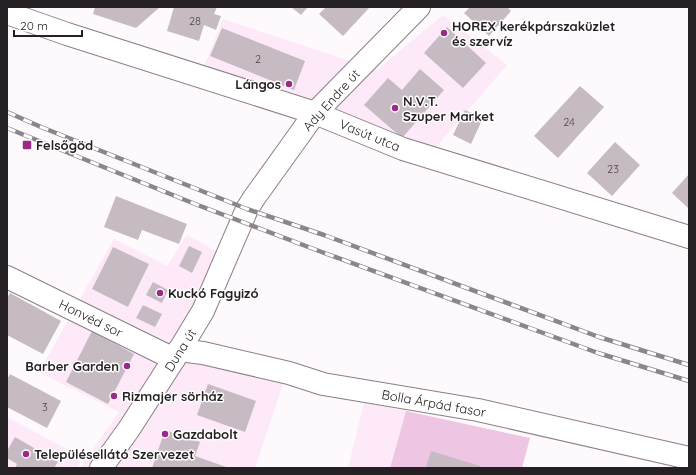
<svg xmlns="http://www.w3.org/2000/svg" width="696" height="475" font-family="Quicksand,sans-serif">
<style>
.built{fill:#fde9f7}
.green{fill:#eec5e2}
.building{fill:#c7bbc3}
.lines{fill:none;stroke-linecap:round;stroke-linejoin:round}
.minor-casing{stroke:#8a7f86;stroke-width:24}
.tertiary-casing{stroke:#8a7f86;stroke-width:24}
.minor{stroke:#fff;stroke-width:22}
.tertiary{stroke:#fff;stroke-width:22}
.rail-casing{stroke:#8b8689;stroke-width:4.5}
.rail{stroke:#fff;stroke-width:3;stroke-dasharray:9;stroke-linecap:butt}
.poi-dot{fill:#9c2986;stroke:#fff;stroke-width:1.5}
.labels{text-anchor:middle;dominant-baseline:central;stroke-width:3;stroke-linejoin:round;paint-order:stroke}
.number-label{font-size:11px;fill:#4e474b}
.poi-label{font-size:13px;font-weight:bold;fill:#252023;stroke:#fff;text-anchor:start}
.street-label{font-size:13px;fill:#252023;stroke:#fff}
</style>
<rect width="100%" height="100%" fill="#fef9fc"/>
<!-- built -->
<g class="built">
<polygon points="443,15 507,65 431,153 203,69 223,19 377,70"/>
<polygon points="187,235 236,262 187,359 284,381 255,468 80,468 119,412 39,372 114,239 167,266"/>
<polygon points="364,403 406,411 390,468 348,468"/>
<polygon points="7,417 83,458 76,468 8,468"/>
</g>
<!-- green -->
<polygon class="green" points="406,411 530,438 522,468 390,468"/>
<!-- building -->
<g class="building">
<polygon points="95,7 160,7 136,28 93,14"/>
<polygon points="174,7 217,7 214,14 221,16 216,30 204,25 199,41 167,31"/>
<polygon points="291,7 308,7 301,15"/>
<polygon points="326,7 370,7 343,36 319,14"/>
<polygon points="470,7 507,7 511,11 489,36 464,13"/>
<polygon points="447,27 486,63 463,88 424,53"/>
<polygon points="222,28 305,61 294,90 210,56"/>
<polygon points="420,69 444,90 402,138 364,105 388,78 402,90"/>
<polygon points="580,86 604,107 558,158 534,136"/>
<polygon points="465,110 483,118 471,144 453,135"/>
<polygon points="615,142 640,165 612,196 587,173"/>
<polygon points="689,174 689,209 672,193"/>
<polygon points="116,196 187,224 179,244 142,230 138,240 104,227"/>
<polygon points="189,246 202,252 192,273 179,266"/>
<polygon points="113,247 149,264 128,307 92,289"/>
<polygon points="153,282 168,290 162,303 146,295"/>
<polygon points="10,293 61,321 43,354 7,335 7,298"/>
<polygon points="143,305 162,314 155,327 136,318"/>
<polygon points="92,331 134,354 108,404 66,382"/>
<polygon points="10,374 61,401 47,428 7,407 7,380"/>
<polygon points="208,384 256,401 245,432 197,415"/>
<polygon points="165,430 200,442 195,456 229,468 152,468"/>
<polygon points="15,437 58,462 54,468 15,468 17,464 7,458 7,451"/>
<polygon points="431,451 480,466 479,468 426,468"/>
</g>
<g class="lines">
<defs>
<g id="minor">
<polyline points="7,13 67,34 315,113 403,149 689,237"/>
<polyline points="7,277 174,359"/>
<polyline points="179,350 203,353 289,373 323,384 478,410 689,458"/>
</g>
<polyline id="tertiary" points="101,468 129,429 174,359 203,311 247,209 254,198 315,113 419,7"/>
</defs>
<!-- minor casing -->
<use href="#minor" class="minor-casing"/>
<!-- tertiary casing -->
<use href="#tertiary" class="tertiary-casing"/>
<!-- minor -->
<use href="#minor" class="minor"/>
<!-- tertiary -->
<use href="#tertiary" class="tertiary"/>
<defs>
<g id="rail">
<polyline points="7,112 41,127 247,209 324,235 599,337 689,365"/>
<polyline points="7,128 195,204 319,251 598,353 689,381"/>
</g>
</defs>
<!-- rail casing -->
<use href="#rail" class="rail-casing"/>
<!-- rail -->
<use href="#rail" class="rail"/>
</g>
<!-- markers -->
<g class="poi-dot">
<circle cx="444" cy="33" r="4"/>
<circle cx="289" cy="84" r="4"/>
<circle cx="395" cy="108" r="4"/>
<rect x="22" y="140" width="10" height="10" rx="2"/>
<circle cx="160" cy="293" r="4"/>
<circle cx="127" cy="366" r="4"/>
<circle cx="114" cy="396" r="4"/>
<circle cx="165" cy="434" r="4"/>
<circle cx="26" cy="454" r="4"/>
</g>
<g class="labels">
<!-- number labels -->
<g class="number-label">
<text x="195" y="21">28</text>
<text x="258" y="59">2</text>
<text x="569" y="122">24</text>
<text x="613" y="169">23</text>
<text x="45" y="407">3</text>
</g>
<!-- poi labels -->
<g class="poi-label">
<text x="452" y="26">HOREX kerékpárszaküzlet<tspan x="452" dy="15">és szervíz</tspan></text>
<text x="281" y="84" text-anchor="end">Lángos</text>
<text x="403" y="101">N.V.T.<tspan x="403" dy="15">Szuper Market</tspan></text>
<text x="36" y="145">Felsőgöd</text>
<text x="168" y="293">Kuckó Fagyizó</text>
<text x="119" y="366" text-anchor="end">Barber Garden</text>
<text x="122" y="396">Rizmajer sörház</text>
<text x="173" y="434">Gazdabolt</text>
<text x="34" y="454">Településellátó Szervezet</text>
</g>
<!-- street labels -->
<g class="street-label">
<text transform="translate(331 100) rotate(-48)">Ady Endre út</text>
<text transform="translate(370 135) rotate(22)">Vasút utca</text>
<text transform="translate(91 318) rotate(26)">Honvéd sor</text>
<text transform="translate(180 350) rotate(-58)">Duna út</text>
<text transform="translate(434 403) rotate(10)">Bolla Árpád fasor</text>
</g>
</g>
<!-- border -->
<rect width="696" height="475" fill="none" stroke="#252023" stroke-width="16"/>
<!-- scale -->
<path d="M14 30v6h68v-6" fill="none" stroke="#252023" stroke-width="2"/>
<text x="20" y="30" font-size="12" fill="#252023" stroke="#ffffff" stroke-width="3" paint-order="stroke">20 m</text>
</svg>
